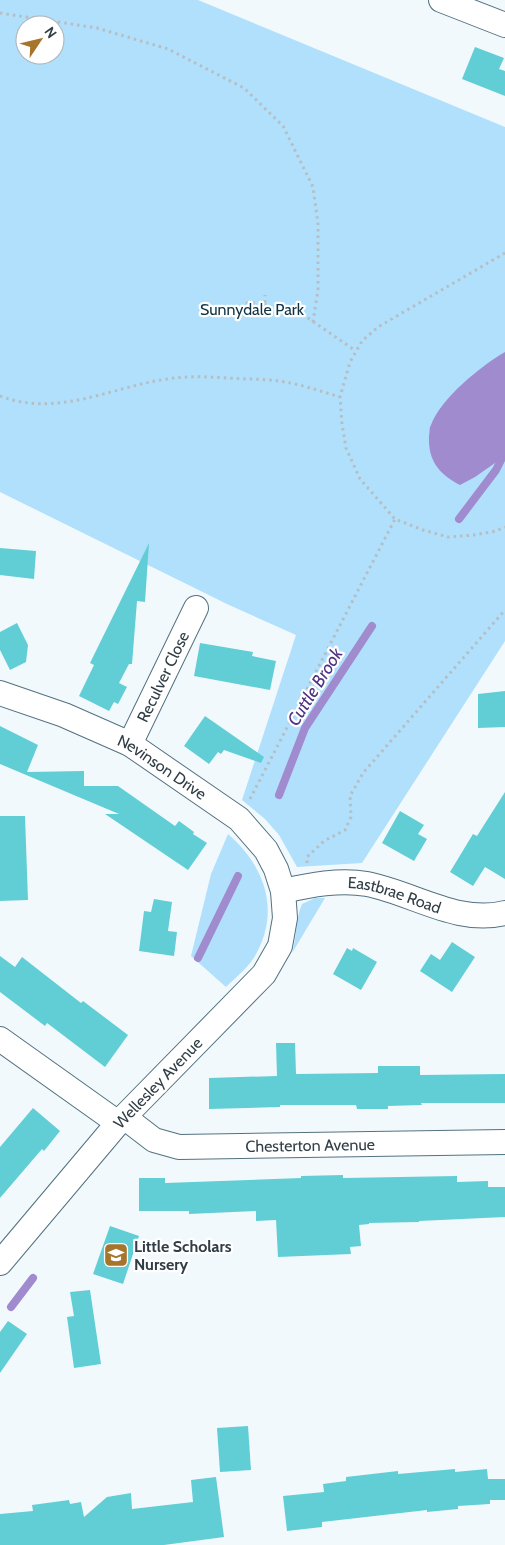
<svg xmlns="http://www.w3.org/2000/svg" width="505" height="1545" font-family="Cabin,sans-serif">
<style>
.green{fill:#b0e0fc;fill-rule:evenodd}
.water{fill:#a08bce}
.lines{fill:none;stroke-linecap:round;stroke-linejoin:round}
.stream{stroke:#a08bce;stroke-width:8}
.building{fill:#61ced6}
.street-casing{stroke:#537181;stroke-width:26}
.path{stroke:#b6bec4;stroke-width:3;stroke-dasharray:2.5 4;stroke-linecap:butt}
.street{stroke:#fff;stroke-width:24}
.labels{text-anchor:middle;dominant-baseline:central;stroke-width:4.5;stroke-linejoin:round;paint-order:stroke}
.park-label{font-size:16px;fill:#0f3345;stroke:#fff}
.street-label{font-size:16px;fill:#313e46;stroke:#fff}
.poi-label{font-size:16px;font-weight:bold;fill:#313e46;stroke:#fff;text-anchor:start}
.water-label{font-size:18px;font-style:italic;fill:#513282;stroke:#fff}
</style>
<rect width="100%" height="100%" fill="#f2f9fd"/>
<!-- green -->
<g class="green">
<path d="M0,0H198L505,127V641L362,863L297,867L279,835L265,819L242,800L296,635L229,605L0,492ZM25,25H55V55H25Z"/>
<path d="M228,834C265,866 281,911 255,956C248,968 236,977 226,987L191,956L211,874Z"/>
<path d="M315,898H325L292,953C297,937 295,920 302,904Z"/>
</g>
<!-- water -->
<path class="water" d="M505,352V456L475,477L460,485C439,474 428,461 429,436C430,432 429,428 431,425C441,398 481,366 505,352Z"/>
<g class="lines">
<!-- stream -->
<g class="stream">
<polyline points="459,519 496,470 502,458 505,455"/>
<polyline points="279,795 305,728 372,626"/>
<polyline points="198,958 238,876"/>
<polyline points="11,1307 33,1278"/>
</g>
</g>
<!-- building -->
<g class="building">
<polygon points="475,47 504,58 499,69 505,71 505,96 462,79"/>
<polygon points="149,543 145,602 137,601 132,664 129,664 119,683 127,687 118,704 114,702 109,711 79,696 94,665 90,663"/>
<polygon points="0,548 36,551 34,579 0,575"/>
<polygon points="17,623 28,645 26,662 10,670 0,650 0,632"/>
<polygon points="200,643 253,652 252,656 276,661 270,690 194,676"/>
<polygon points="505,691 505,727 478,728 478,694"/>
<polygon points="205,716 264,757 261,763 224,750 221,754 218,752 209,764 184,746"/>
<polygon points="0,726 38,745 27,772 84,771 84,786 118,786 175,826 179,821 194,832 193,834 207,843 188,870 105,814 119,814 0,764"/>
<polygon points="505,792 505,879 485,867 473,886 450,872 473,834 477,836"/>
<polygon points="400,811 424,825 418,834 427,839 414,861 382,843"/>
<polygon points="0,816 25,816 28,900 0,901"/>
<polygon points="154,899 172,902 168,931 177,932 174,956 139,951 144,911 151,912"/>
<polygon points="452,942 475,957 452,992 420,971 431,954 440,960"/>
<polygon points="347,948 352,951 353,948 377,962 361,990 333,974"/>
<polygon points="0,956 15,967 22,957 81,1003 83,1001 128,1035 105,1067 47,1023 45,1026 0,992"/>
<polygon points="276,1043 295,1043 296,1074 378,1073 378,1066 420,1066 420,1075 505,1074 505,1103 421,1103 422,1105 388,1106 388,1109 357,1109 356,1105 280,1105 280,1107 209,1109 209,1078 277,1076"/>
<polygon points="33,1108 60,1131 44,1151 42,1149 0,1198 0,1147"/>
<polygon points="343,1175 343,1178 457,1176 457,1182 488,1181 488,1187 505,1187 505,1217 419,1221 419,1222 369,1223 369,1224 359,1225 361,1246 350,1247 351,1254 278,1257 276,1220 256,1221 256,1211 189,1214 189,1211 139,1211 139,1178 165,1178 165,1183 301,1178 301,1176"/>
<polygon points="110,1226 139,1236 123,1284 93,1274"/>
<polygon points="90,1290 101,1364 74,1368 67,1317 74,1316 70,1292"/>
<polygon points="8,1321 27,1334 0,1373 0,1332"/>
<polygon points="248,1426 251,1470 220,1472 217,1428"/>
<polygon points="455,1469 455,1472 487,1469 488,1479 505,1479 505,1500 490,1500 490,1504 458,1506 458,1509 427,1512 427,1510 322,1522 322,1527 287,1531 283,1496 324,1492 323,1484 346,1481 346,1477 398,1471 398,1474"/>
<polygon points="216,1477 224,1537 164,1545 0,1545 0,1514 33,1511 32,1505 69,1500 70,1504 81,1502 84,1517 107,1497 131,1493 132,1509 193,1502 191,1480"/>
</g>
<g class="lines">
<defs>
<g id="street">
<polyline points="441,0 505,25"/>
<path id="s1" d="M0,693L64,715L130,744L239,819L266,850L276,869L283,891L285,918L280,946L264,974L118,1123L0,1263"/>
<path id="s2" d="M130,744L196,608"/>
<path id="s3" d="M283,891C310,885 340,879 367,884C413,893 458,925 505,913"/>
<polyline points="0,1039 118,1123"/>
<path id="s4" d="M124,1117L154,1140L179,1147L505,1142"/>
</g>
</defs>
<!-- street casing -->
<use href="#street" class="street-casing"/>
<!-- path -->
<g class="path">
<polyline points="0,13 97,28 168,49 244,88 283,126 313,187 318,224 318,290 313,322"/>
<polyline points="505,253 378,327 362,341 350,362 340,397 342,424 346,448 360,479 395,519 423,530 448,537 474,535 496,531 505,527"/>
<polyline points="265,303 264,310 293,312 305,316 356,351"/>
<polyline points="237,313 247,303 265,303 265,295"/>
<path d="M0,396C60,419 116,384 175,378C192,376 210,377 228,378C242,379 256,379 270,380C294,382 317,390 340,397"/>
<polyline points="250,799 395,519"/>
<polyline points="307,863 307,857 324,841 345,830 351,817 350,796 363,773 505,610"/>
</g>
<!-- street -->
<use href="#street" class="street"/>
</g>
<!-- icons -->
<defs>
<symbol id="school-square" viewBox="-11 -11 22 22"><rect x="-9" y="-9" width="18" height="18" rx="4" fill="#a7742b" stroke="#fff"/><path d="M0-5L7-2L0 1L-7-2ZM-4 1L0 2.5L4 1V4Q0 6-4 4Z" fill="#fff"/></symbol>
</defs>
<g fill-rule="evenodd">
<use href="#school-square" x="102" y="1241" width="28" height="28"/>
</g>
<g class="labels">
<!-- park labels -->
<g class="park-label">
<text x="252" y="309">Sunnydale Park</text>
</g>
<!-- street labels -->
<g class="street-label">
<text stroke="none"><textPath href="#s2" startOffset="75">Reculver Close</textPath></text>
<text stroke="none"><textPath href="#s1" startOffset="179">Nevinson Drive</textPath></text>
<text stroke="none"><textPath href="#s3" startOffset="114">Eastbrae Road</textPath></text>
<text transform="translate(158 1083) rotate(-46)">Wellesley Avenue</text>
<text stroke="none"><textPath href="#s4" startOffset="195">Chesterton Avenue</textPath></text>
</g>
<!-- poi labels -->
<g class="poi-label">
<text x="134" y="1246">Little Scholars<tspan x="134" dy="18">Nursery</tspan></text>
</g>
<!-- water labels -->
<g class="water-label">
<text transform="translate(315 687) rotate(-58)">Cuttle Brook</text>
</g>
</g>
<!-- north arrow -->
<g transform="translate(40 40) rotate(55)"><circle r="24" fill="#ffffff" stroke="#adb2b5"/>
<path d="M0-4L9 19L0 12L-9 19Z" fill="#a7742b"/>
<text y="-8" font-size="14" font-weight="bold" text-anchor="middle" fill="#313e46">N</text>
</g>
</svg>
